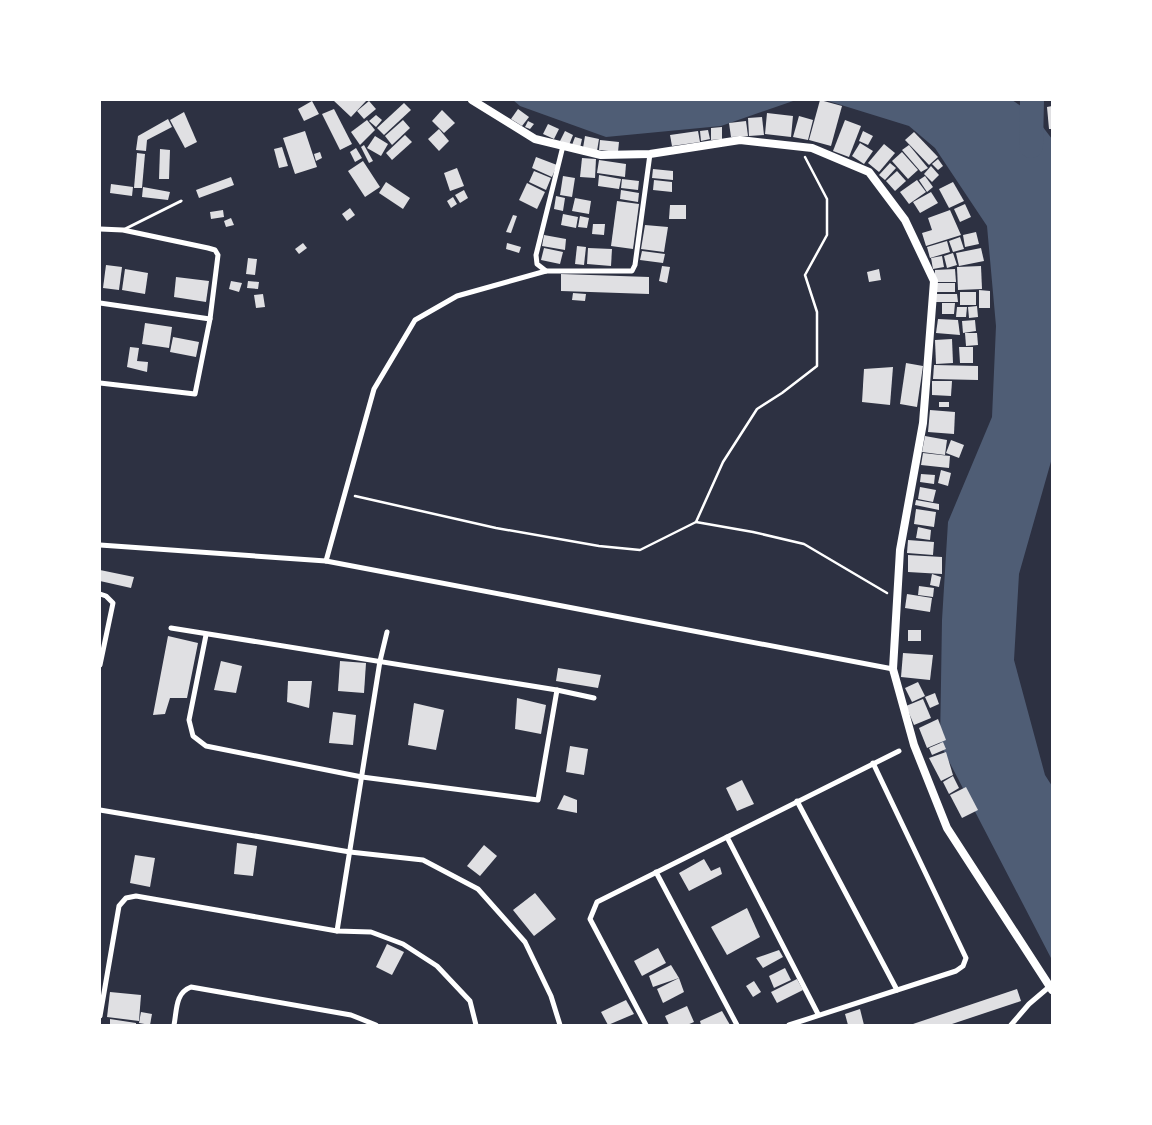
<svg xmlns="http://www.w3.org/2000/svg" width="1152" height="1125" font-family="'DejaVu Sans',sans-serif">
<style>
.water{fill:#4f5d75}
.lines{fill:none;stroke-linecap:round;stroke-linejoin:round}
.river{stroke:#4f5d75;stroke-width:24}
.building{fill:#e0e0e3}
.path{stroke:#fff;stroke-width:2.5}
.service{stroke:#fff;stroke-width:3}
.minor{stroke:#fff;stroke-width:5}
.tertiary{stroke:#fff;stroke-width:8}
</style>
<rect width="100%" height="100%" fill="#2d3142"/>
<!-- water -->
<g class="water">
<polygon points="513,100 796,100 721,126 606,137 520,106"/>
<polygon points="825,100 1012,100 1033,114 1052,139 1052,458 1019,574 1014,660 1045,775 1052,786 1052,960 940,744 942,620 948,522 992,417 996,326 987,226 935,148 909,126"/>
</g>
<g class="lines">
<!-- river -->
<polyline class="river" points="1031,146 1032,100"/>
</g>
<!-- building -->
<g class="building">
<polygon points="333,100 367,100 351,117"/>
<polygon points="820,100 842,106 831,146 809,140"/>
<polygon points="312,101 319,114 304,121 298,109"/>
<polygon points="369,101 376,109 364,119 357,111"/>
<polygon points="404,103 411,110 384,135 377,128"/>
<polygon points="1052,106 1052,129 1049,129 1047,107"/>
<polygon points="334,109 352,144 340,150 322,114"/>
<polygon points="518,109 529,117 522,126 511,119"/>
<polygon points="442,110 455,123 444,133 432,121"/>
<polygon points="184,112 197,142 185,148 170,120"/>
<polygon points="767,113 793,116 791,137 765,134"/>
<polygon points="376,115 382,120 376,127 369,121"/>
<polygon points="799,116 813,120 808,140 793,137"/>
<polygon points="762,117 764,135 749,136 748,118"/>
<polygon points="168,119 172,127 147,140 146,151 136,150 138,136"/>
<polygon points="367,120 375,130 360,145 351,132"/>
<polygon points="403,120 410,128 392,145 385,136"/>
<polygon points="845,120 861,126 849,157 833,151"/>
<polygon points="528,121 534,124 530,129 525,127"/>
<polygon points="746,121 748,136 731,137 729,123"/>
<polygon points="548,124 559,129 554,139 543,134"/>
<polygon points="722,127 722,139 711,140 711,128"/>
<polygon points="439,129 449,141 439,151 428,139"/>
<polygon points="708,130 710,139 701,141 700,131"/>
<polygon points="305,131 317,167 295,174 283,138"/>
<polygon points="565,131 573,135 569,145 560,141"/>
<polygon points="698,131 700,142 672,146 670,135"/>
<polygon points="863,131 873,136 868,145 859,141"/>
<polygon points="914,132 938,157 929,165 905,140"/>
<polygon points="405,135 412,142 392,160 386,153"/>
<polygon points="375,136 388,144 381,156 367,148"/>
<polygon points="585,136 599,139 597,151 583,148"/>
<polygon points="575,137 582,139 580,148 572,145"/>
<polygon points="600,140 619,142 618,152 599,150"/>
<polygon points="860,143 873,151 864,164 852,156"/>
<polygon points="884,144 895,153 879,172 868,163"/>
<polygon points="364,145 373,161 369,163 361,147"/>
<polygon points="909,145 928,168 921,172 902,150"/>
<polygon points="282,147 288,166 279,168 274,149"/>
<polygon points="356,148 362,158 355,162 350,152"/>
<polygon points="160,149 170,150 169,179 159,179"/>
<polygon points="320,152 322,158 316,161 314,154"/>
<polygon points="902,152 918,170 908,179 892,161"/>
<polygon points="137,153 145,154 142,188 134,188"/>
<polygon points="536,157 557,165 552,177 532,168"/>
<polygon points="582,158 596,159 595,178 580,177"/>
<polygon points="938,159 943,166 938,170 932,164"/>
<polygon points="599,160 626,164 625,177 597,173"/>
<polygon points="363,161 380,187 365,197 348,171"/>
<polygon points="890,163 896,168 885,180 879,175"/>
<polygon points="931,166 939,175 932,182 924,174"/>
<polygon points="457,168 464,186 450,191 444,173"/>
<polygon points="653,169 673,171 673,180 652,178"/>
<polygon points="534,171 551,178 546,190 529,182"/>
<polygon points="897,171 906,181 895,191 886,181"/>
<polygon points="599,175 621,179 619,189 598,186"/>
<polygon points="563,176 575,178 572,197 560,195"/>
<polygon points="925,176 933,187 927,192 919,180"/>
<polygon points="231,177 234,185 199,198 196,190"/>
<polygon points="622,179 639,181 638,190 621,188"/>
<polygon points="654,180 672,182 672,192 653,190"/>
<polygon points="917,180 926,192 909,204 900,192"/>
<polygon points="386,182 410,198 403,209 379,193"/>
<polygon points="953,182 964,201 949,208 939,189"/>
<polygon points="527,183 545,192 537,209 519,200"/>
<polygon points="111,184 133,187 132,196 110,193"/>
<polygon points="143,187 170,192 168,200 142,197"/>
<polygon points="464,190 468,198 460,203 455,195"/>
<polygon points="621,190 639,193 638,202 620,199"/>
<polygon points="931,192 938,203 920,213 913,202"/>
<polygon points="556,196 565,198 563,211 554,209"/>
<polygon points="453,197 457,204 451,208 447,201"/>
<polygon points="575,198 591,201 589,214 572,211"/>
<polygon points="617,201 639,204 633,249 611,246"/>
<polygon points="965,204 971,217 960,222 954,209"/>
<polygon points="670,205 686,205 686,219 669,219"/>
<polygon points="350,208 355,215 347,221 342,214"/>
<polygon points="223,210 224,217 211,219 210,212"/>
<polygon points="950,210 961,235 926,246 922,233 932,230 928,218"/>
<polygon points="563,214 578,217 576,228 561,225"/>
<polygon points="513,215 517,216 511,233 506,232"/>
<polygon points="580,216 589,218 587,228 578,227"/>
<polygon points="231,218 234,225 226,227 224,221"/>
<polygon points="593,224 605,224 604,235 592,234"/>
<polygon points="645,225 668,227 664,252 641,249"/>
<polygon points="976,232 979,244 965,247 963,235"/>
<polygon points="544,235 566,239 565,250 542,246"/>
<polygon points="960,237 964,249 953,252 949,241"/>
<polygon points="947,241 950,252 930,258 927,247"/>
<polygon points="303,243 307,248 299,254 295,249"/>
<polygon points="507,243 521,247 519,253 506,249"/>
<polygon points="577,246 586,247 584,265 575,264"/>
<polygon points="544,248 563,252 560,264 541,260"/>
<polygon points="588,248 612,249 611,266 587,264"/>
<polygon points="981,248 984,261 959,266 956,253"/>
<polygon points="642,251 665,254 663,263 640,260"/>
<polygon points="953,253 957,265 947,268 944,256"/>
<polygon points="942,256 944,267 933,269 931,258"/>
<polygon points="248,258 257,259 255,275 246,274"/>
<polygon points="106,265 122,267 119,290 103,288"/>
<polygon points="662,266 670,267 667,283 659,281"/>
<polygon points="981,266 982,289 958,290 957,267"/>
<polygon points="125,269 148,273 145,294 122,290"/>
<polygon points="879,269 881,280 869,282 867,272"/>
<polygon points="955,269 956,282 935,282 935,270"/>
<polygon points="561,274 649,277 649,294 561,291"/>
<polygon points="176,277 209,281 206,302 174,297"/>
<polygon points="231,281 242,283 239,292 229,289"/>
<polygon points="248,281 259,282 258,289 247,288"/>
<rect x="934" y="283" width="21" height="9"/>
<polygon points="979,290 990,291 990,308 979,308"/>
<rect x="960" y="292" width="16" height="13"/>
<polygon points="573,293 586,294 585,301 572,300"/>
<polygon points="263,294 265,307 256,308 254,295"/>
<polygon points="935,294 957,294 958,302 935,302"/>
<polygon points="942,303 955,303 954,314 942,314"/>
<polygon points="977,306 978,317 969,318 968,307"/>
<polygon points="957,307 967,307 966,317 956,317"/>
<polygon points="938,319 958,320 960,335 936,333"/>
<polygon points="975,320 976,331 963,333 962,321"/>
<polygon points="145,323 172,327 169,348 142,344"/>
<polygon points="965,333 977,333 978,345 966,346"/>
<polygon points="173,337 199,342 196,357 170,352"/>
<polygon points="952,339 953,363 936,364 935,340"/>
<polygon points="130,347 139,348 137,361 148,362 147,372 127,367"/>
<polygon points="959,347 973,347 973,363 960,363"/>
<polygon points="906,363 923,366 917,407 900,404"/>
<polygon points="934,365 978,366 978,380 933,379"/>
<polygon points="893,367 890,405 862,402 864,369"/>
<polygon points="932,381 952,381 951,396 932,395"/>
<rect x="939" y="402" width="10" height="5"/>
<polygon points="930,410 955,412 954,434 928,432"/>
<polygon points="925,436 947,440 945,455 922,452"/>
<polygon points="951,440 964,445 959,458 946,453"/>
<polygon points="923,453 950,456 949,468 921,465"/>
<polygon points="941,470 951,473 948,486 938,483"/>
<polygon points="921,474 935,475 934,484 920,482"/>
<polygon points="920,487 936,490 933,502 918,499"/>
<polygon points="916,500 939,504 939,510 915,505"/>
<polygon points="916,509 936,512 934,527 914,524"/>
<polygon points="918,527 931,530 930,540 916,538"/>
<polygon points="908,540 934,542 933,555 907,553"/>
<polygon points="908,555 942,557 942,574 908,572"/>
<polygon points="100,570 134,577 131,588 100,581"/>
<polygon points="932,574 941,577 939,587 930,585"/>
<polygon points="919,586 934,588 933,597 918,595"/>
<polygon points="907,594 932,598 930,612 905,608"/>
<rect x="908" y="630" width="13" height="11"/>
<polygon points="168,636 198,643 187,698 170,698 165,714 153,715"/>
<polygon points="903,653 933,655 930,680 901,677"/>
<polygon points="221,661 242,666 236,693 214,690"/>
<polygon points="340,661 366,663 364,693 338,691"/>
<polygon points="558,668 601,675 598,688 556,681"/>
<polygon points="288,681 312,681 309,708 287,702"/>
<polygon points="918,682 925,696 912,702 905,688"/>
<polygon points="935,693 939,704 930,708 925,697"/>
<polygon points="517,698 546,705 541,734 515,729"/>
<polygon points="923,699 931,718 914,725 906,706"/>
<polygon points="414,703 444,710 436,750 408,745"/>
<polygon points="333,712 356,715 353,745 329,743"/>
<polygon points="938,719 946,740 927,748 919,728"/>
<polygon points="943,742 946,749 932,755 929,748"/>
<polygon points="570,746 588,749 584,775 566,772"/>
<polygon points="946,752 953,775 941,781 929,758"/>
<polygon points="953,776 959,788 949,794 943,782"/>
<polygon points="742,780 754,804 737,811 726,788"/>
<polygon points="966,787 978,810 962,818 950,795"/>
<polygon points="564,795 577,800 577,813 557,809"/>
<polygon points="237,843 257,846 253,876 234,874"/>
<polygon points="484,845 497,856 480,876 467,866"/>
<polygon points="135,855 155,858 150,887 130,883"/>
<polygon points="704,859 711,871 720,867 722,874 689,891 679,873"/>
<polygon points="535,893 556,919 534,936 513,910"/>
<polygon points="747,908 760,937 727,955 711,927"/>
<polygon points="387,944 404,952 392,975 376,967"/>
<polygon points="658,948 666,963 642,976 634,961"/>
<polygon points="779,950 783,957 763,968 756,958"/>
<polygon points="671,965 679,978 653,987 649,976"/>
<polygon points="785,968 791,980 774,988 769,976"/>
<polygon points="679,978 684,992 663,1003 657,989"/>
<polygon points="797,979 803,990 777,1003 771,992"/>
<polygon points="754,981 761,992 753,997 746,986"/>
<polygon points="1017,989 1021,1001 949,1025 910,1025"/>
<polygon points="110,992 141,995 139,1021 107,1017"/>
<polygon points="626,1000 634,1014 608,1025 601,1012"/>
<polygon points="687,1006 694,1022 687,1025 669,1025 665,1016"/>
<polygon points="860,1009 864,1025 848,1025 845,1014"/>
<polygon points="722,1011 730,1025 701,1025 700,1021"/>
<polygon points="141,1012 152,1014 150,1025 139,1023"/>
<polygon points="110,1019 136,1023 136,1025 110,1025"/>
</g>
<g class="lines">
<!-- path -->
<g class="path">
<polyline points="355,496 496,528 599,546 640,550 696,522 723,462 757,409 782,393 817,366 817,312 805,275 827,235 827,199 805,157"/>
<polyline points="696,522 753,532 804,544 887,593"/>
</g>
<!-- service -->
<polyline class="service" points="123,230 181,201"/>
<!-- minor -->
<g class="minor">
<polyline points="563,146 536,255 537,264 546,271 632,271 635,265 650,154"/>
<polyline points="100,229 123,230 208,248 215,250 218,255 210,319 195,394 100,383"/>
<polyline points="100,303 210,319"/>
<polyline points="100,545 326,561 893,669"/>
<polyline points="326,561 374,389 415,320 457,296 546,271"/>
<polyline points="100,594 106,596 113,603 100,665"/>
<polyline points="171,628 557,690 594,698"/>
<polyline points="206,635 189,720 193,736 206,746 362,777 538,800 557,690"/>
<polyline points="797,801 897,990"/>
<polyline points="100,810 350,852 423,860 478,889 525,942 551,996 560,1025"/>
<polyline points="727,837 818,1014"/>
<polyline points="656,872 737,1025"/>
<polyline points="337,931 380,661 387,632"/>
<polyline points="100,1016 119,906 126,898 136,896 337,931 371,932 403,944 437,966 470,1001 476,1025"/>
<path d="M174,1025C177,1010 175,993 191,987L351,1015L376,1025"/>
<polyline points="646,1025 590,919 597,902 899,751"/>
<polyline points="789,1025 956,971 963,966 966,958 873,763"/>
<polyline points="1011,1025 1029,1004 1049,987"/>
</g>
<!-- tertiary -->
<polyline class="tertiary" points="472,100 535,139 601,155 650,154 740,140 812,148 869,172 905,220 934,281 923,423 900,550 893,669 914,745 947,828 1052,990"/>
</g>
<!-- border -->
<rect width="1152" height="1125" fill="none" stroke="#ffffff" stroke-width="202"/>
</svg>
